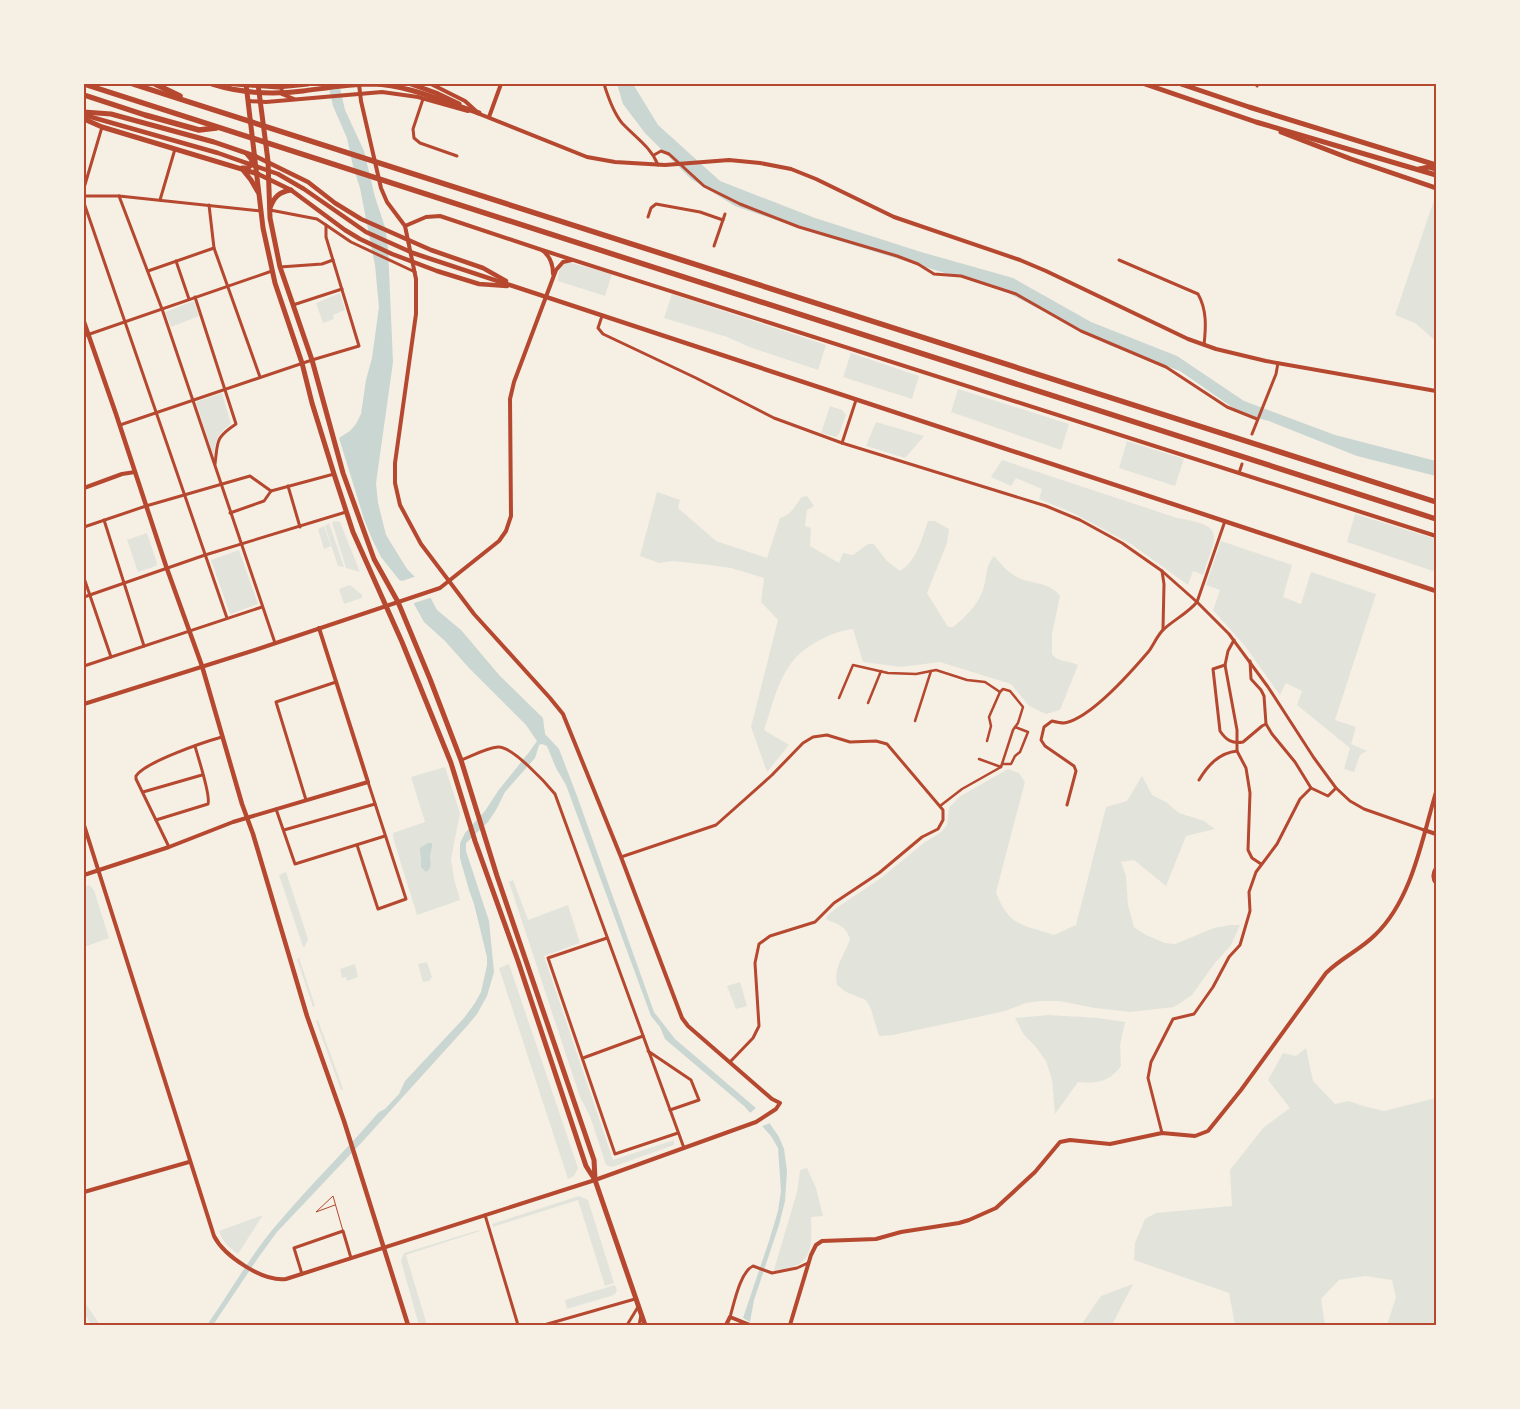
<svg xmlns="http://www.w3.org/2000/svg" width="1520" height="1409" font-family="Overpass,sans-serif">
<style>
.green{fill:#e2e4dc}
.water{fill:#c9d6d2}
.pier{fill:#f6efe4}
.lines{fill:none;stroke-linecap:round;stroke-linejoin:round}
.service{stroke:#b5482f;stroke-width:1}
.pedestrian{stroke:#b5482f;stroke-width:2.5}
.minor{stroke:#b5482f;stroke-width:3}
.tertiary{stroke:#b5482f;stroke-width:4}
.secondary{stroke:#b5482f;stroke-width:4.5}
.primary{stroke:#b5482f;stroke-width:5}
.trunk{stroke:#b5482f;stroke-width:5}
.motorway{stroke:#b5482f;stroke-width:5.5}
.neatline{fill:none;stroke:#b5482f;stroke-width:2}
</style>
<rect width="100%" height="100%" fill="#f6efe4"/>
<!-- green -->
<g class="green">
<polygon points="1434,200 1436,200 1436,341 1415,323 1395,315"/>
<path d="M567,262L612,274L605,296L558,281C559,272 558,266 567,262Z"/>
<polygon points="340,293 345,310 333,315 334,319 323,323 316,303"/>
<polygon points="672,294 826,345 818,370 752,348 727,337 664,318"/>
<polygon points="194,301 199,316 171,327 165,312"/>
<polygon points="851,353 919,376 912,399 843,377"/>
<polygon points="958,389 1069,424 1061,450 951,412"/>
<path d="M222,393L231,424C216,435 216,440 214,458L196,402Z"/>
<polygon points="830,406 842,410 846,415 839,434 836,437 821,433"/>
<polygon points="876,422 924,436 905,458 866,446"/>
<polygon points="1127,441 1184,459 1175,486 1119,468"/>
<path d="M1002,460L1177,518C1227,526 1216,534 1203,575L1193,571L1188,585L1131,544L1073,513L1039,499L1042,489L1016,478L1011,486L991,477Z"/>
<path d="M657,492L680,500L678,508L716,541L767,558L780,518C794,513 793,507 802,497L807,496L814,506L807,510L805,526L811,528L810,546L839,563L843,553L853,555L868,544H874L886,560L900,571C917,561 922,538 928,521H935L949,529L947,543L927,593L948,627H953C964,618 978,605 983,590C987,578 985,566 994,556C1002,565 1009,574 1021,579C1035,584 1051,583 1060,596L1052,634V654C1058,663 1069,660 1078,665L1060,710L1046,714L1029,706L1011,684L940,662L901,667L863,662L853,629C840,631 831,634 820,640C781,659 777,692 764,730L789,745L767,772L751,727L778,620L761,602L764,578L731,568L710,565L673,561L659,563L640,556Z"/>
<polygon points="1355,514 1436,539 1436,572 1347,542"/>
<polygon points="337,521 340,522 360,572 346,568 332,522"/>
<polygon points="329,523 344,567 338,566 325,526"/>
<polygon points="324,526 331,546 324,549 318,529"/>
<polygon points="147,533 157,563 156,566 138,572 127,540"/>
<polygon points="1221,541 1292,565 1283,597 1301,604 1311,572 1376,594 1335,720 1356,727 1351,744 1367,751 1360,755 1354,772 1344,769 1350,748 1297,705 1302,691 1286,683 1280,695 1245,646 1213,610 1220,590 1206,585"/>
<polygon points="239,550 258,604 230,614 211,560"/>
<polygon points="350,585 362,595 362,598 344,604 339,589"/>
<polygon points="445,767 460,813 451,859 454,879 460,900 417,915 394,841 393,833 425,822 411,777"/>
<path d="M1008,769L1019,773L1025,782L996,892C1008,926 1023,925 1054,935L1076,925L1106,807L1127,801L1142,776L1152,795L1166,802L1179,813L1204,821L1215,829L1186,836L1166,886L1134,860L1121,862L1126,876L1128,905L1134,927L1146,935L1165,943L1175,944L1214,928L1230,925H1240L1231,945L1215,963L1192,995L1174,1007L1130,1012L1095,1008L1059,1001H1040L1026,1003L1005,1011L973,1018L893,1035L879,1036L871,1009L866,1000L846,992L837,985C833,967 845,955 850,939C846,927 839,924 827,920L826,917L835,909L881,878L925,842L940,833L947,825L949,808L959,797Z"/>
<polygon points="286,872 308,939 305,946 303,947 279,875"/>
<polygon points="513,880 528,920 568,905 580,943 544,956 613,1160 674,1140 674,1145 612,1167 606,1165 590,1116 580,1097 509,882"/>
<polygon points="89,885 94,890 109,938 84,947 84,887"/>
<polygon points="299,958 315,1006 313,1007 297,959"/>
<polygon points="427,962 432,977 429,981 423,982 418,964"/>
<polygon points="355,964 358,977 347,981 346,977 342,978 340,969"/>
<polygon points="509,964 578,1168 574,1176 568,1179 499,968"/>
<polygon points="740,982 747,1006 736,1009 727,986"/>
<path d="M1048,1015L1098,1018L1125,1022L1120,1045L1121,1066C1109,1082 1097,1084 1078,1082L1055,1114L1052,1080L1046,1061L1035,1046L1024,1035L1015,1018Z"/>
<polygon points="318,1020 343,1089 341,1090 316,1021"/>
<polygon points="1306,1048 1313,1081 1335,1104 1349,1101 1363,1106 1384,1111 1436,1098 1436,1325 1387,1325 1396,1297 1392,1280 1365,1276 1339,1280 1321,1299 1325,1325 1235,1325 1229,1293 1134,1260 1135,1243 1145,1219 1156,1213 1232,1206 1230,1170 1263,1128 1290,1108 1268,1080 1283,1053 1296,1056"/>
<path d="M807,1168L816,1188L823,1216L811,1217C812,1250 813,1268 774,1270L797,1192L800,1170Z"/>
<polygon points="579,1196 588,1200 614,1283 605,1286 578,1200 493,1227 492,1224"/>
<path d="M263,1215L238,1254C229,1248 222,1241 219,1231Z"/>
<polygon points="479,1230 480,1231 406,1255 427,1325 419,1325 401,1261 404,1253"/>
<polygon points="1133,1284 1112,1325 1081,1325 1101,1296"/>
<polygon points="615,1285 617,1291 614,1295 567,1309 565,1300"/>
<path d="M84,1301L100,1325H92C85,1316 84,1312 84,1301Z"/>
</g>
<!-- water -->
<g class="water">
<path d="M328,84H339L345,110L364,151L375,197L385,227L388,248L393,362L376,483L378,503L386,535L407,569L425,587L437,610L461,630L500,676L543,718L545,734L559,749L577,796L654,1012L675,1039L764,1115L779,1137L784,1149L787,1171L785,1201L779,1225L754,1300L750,1322L743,1318L769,1241L778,1211L781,1191L778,1148L771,1136L744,1106L665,1039L660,1027L651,1016L566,785L556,768L547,746L542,744L539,745L535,758L505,792L496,810L488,822L466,843V851L489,921L494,972L487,996L477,1014L467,1026L363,1141L277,1232L258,1258L213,1325H207C231,1291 251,1254 279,1222C311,1184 347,1149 379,1112L385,1109L399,1094L405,1081L464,1018L475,1003L481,992L487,965V957L474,904L469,890L460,858V843L465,833L485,811L498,791L530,751L537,741L526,725L469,668L445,641L424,622L404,586L381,557L372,539L364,519L339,438L350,431L356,424L361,414L366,380L372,358L379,307L375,265L360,188L353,166L347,138L333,106Z"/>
<polygon points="617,84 633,84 658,125 720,181 815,218 921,252 1013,278 1091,322 1177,356 1244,401 1335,435 1436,461 1436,476 1357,456 1269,421 1242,414 1180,371 1109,345 993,285 945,273 823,236 735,206 691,179 645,133 623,104"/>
<path d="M428,843H432V845C432,849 430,853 430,857C430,864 433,867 426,872L421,867C422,860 420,854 420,848Z"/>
</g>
<!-- pier -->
<g class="pier">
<polygon points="417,576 427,586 433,597 411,604 397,579 402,581"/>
<polygon points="758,1106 766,1114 773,1122 760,1127 749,1114"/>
</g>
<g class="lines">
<!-- service -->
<polyline class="service" points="335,1205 316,1212 333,1196 343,1231"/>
<!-- pedestrian -->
<g class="pedestrian">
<polyline points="839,698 853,665 888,673 916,674 936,670 967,680 985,682 1000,692 989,717 991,726 987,741"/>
<polyline points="868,703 881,671"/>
<polyline points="915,721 931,671"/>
<polyline points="979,759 1001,767 1013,730 1018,723 1023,707 1010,691 1003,689 1000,692"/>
<polyline points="1002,764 1011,764 1015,756 1020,752 1028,732 1015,727"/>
<polyline points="940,806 962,789 1001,767"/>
</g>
<!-- minor -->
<g class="minor">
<path d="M604,84C608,97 613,112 622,123C635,137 651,147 658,165"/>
<polyline points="1257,86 1258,84"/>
<polyline points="423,99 413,129 414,138 420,143 457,156"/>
<polyline points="654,155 661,151 669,154 704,186 740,204 799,227 897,256 918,264 934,274 961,276 1016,294 1081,331 1166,367 1227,407 1257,419"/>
<polyline points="84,188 102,127"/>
<polyline points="84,196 119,196 261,211"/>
<polyline points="119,196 162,309 275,643"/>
<polyline points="160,200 175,149"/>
<polyline points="84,203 227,618"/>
<polyline points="209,205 214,248 260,377"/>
<polyline points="648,217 651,208 656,204 700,212 723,220"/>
<polyline points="326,225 351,242 415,272"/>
<polyline points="714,246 725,214"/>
<path d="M1119,260L1198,294C1207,310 1206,327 1204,345"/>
<polyline points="176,261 189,299"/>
<polyline points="280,267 322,264 333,260"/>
<polyline points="148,271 214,248"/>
<path d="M195,297L236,424C215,438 218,441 215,464"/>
<polyline points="293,305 342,289"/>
<polyline points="602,316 598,328 603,334 696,378 774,418 842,443 856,400"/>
<polyline points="84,336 272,271"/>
<polyline points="120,425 312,360 359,346 326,237 326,225 317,219 270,210"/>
<polyline points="1252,434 1276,374 1278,363"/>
<polyline points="842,443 1046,506 1080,520 1122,543 1162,571 1197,602 1229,634 1268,687 1314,758 1336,788 1350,801 1364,809 1424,830"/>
<polyline points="1239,473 1242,464"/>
<polyline points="288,486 300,527"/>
<polyline points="230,513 264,501 271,491"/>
<polyline points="104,520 144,646"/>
<polyline points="84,527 146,506 250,476 271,491 334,474"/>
<polyline points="1162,571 1164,584 1163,629"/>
<polyline points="84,578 111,657"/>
<polyline points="84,597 205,555 346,512"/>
<polyline points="1234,640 1228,651 1225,665 1237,730 1237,751 1246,768 1250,793 1248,850 1252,858 1261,864"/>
<polyline points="1250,661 1251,679 1261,690 1264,696 1266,724 1272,734 1295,762 1311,788 1328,796 1336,788"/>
<path d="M1225,665L1213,669L1220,731C1226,740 1232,744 1243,742L1262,726L1266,724"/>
<polyline points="84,666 262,607"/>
<path d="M461,760C472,756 486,748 498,747C512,746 546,783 555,794L684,1148"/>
<path d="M1199,780C1208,765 1219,753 1237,751"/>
<polyline points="143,792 202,775"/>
<polyline points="306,800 276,702 336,682"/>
<path d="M1067,805L1076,771L1074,766L1045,746L1041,740L1044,727L1052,721C1056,722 1060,723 1064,723C1090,719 1132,671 1149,651C1154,644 1158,634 1164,629C1175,619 1188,613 1197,602L1225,521"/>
<polyline points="276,809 295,864 385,836"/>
<path d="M156,820L208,804C211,795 198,758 195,746"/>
<polyline points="284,830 375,804"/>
<polyline points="357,845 378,909 406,899 368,782"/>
<path d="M169,847L136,779V776C145,762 204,742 222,737"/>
<polyline points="621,857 716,825 772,775 803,743 813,737 827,735 850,742 876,741 887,744 943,810 943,820 938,829 922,837 879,873 834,903 815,922 770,936 759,944 755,963 759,1026 753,1038 730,1062"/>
<path d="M1436,867C1432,873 1432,879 1436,884"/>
<polyline points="607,938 548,958 615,1154 678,1133"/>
<polyline points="648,1051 691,1080 699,1100 670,1110"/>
<polyline points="583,1058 643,1036"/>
<polyline points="1162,1133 1148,1078 1151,1062 1173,1019 1194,1014 1213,987 1229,957 1240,945 1250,911 1249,892 1256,872 1277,844 1300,799 1311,788"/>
<polyline points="485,1215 518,1325"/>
<polyline points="302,1274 294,1248 343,1231 351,1258"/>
<path d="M730,1317C734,1304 740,1272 753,1266L772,1273L797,1268L808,1263"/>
<polyline points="544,1325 635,1299"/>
<polyline points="627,1325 638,1307"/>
<polyline points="639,1325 641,1315"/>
</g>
<!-- tertiary -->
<g class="tertiary">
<polyline points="281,84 282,94 294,99"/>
<polyline points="431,84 465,101 477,112"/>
<polyline points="248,101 266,102 382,92 418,97 468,111"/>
<polyline points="477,113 587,157 615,162 665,165 729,160 760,163 791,169 816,179 894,217 1020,260 1046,271 1188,339 1216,349 1266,361 1436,391"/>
<polyline points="489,117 501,84"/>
<polyline points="405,226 426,217 440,216 542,250 1436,536"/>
<path d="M543,251C551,257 553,265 553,274"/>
<polyline points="84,488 122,474 135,472"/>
<polyline points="84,704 255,650 440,588 499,541 506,531 511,516 510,399 514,382 556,270 563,262 572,260"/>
<path d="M84,825L214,1236C224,1256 263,1282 286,1279L595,1180L756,1122L776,1109L780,1103L772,1099L688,1026L682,1018L621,857L563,714L550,698L474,614L421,544L400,505L395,483V463L416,314V279L405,226L387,202L381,188L361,101L359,84"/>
<polyline points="1424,830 1436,834"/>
<polyline points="84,875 169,847 233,822 368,782 319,628"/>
<polyline points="84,1192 189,1162"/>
<polyline points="726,1325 730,1317 750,1325"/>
<path d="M790,1325L811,1255L816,1245L822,1241L876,1239L901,1232L959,1223L969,1220L996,1208L1035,1172L1060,1142L1070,1140L1110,1144L1162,1133L1195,1136L1208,1131L1241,1090L1326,973C1341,958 1360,950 1375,935C1412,900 1422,839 1436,792"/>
</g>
<!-- secondary -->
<g class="secondary">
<polyline points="84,115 218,153 278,174 304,189 366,232 413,253 1436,591"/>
<polyline points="255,156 308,182 335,203 361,219 431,250 483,268 506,281"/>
<polyline points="258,174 291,190 345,230 360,239 392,254 437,271 479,284 507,286"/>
<polyline points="84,322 116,414 166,566 202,666 242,804 253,834 307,1016 344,1121 408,1325"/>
</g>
<!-- primary -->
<g class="primary">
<polyline points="246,84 263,228 275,283 302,363 312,403 334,474 353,532 402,642 451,763 475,841 518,961 586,1166 595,1180 645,1325"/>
<polyline points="258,84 268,161 270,218 280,267 312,360 343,473 374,559 398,602 430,679 461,760 497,876 594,1160 595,1179"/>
<polyline points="1145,84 1256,122 1436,175"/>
<polyline points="1181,84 1249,107 1436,165"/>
<polyline points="84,112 111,114 214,142 255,156"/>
<polyline points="84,119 102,127 258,174"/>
<polyline points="1281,132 1351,159 1436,188"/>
<polyline points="242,168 248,168 251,165 252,160 247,154"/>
<polyline points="1419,169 1429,167 1436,169"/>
<polyline points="243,170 251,180 258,192"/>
<path d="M270,208C274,197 279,192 291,190"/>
</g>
<!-- trunk -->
<g class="trunk">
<path d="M212,84C241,93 273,95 303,91C326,88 349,84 372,84C409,85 444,102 479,113"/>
<polyline points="235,84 278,87 308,84"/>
<polyline points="411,84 436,93 459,104"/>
</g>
<!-- motorway -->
<g class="motorway">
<polyline points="84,84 1436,519"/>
<polyline points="133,84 1436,502"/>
<polyline points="155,84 180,96"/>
<polyline points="84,95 145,115 199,130 216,128"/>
</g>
</g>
<!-- border -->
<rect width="1520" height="1409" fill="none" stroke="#f6efe4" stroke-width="170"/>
<rect x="85" y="85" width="1350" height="1239" class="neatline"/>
</svg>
